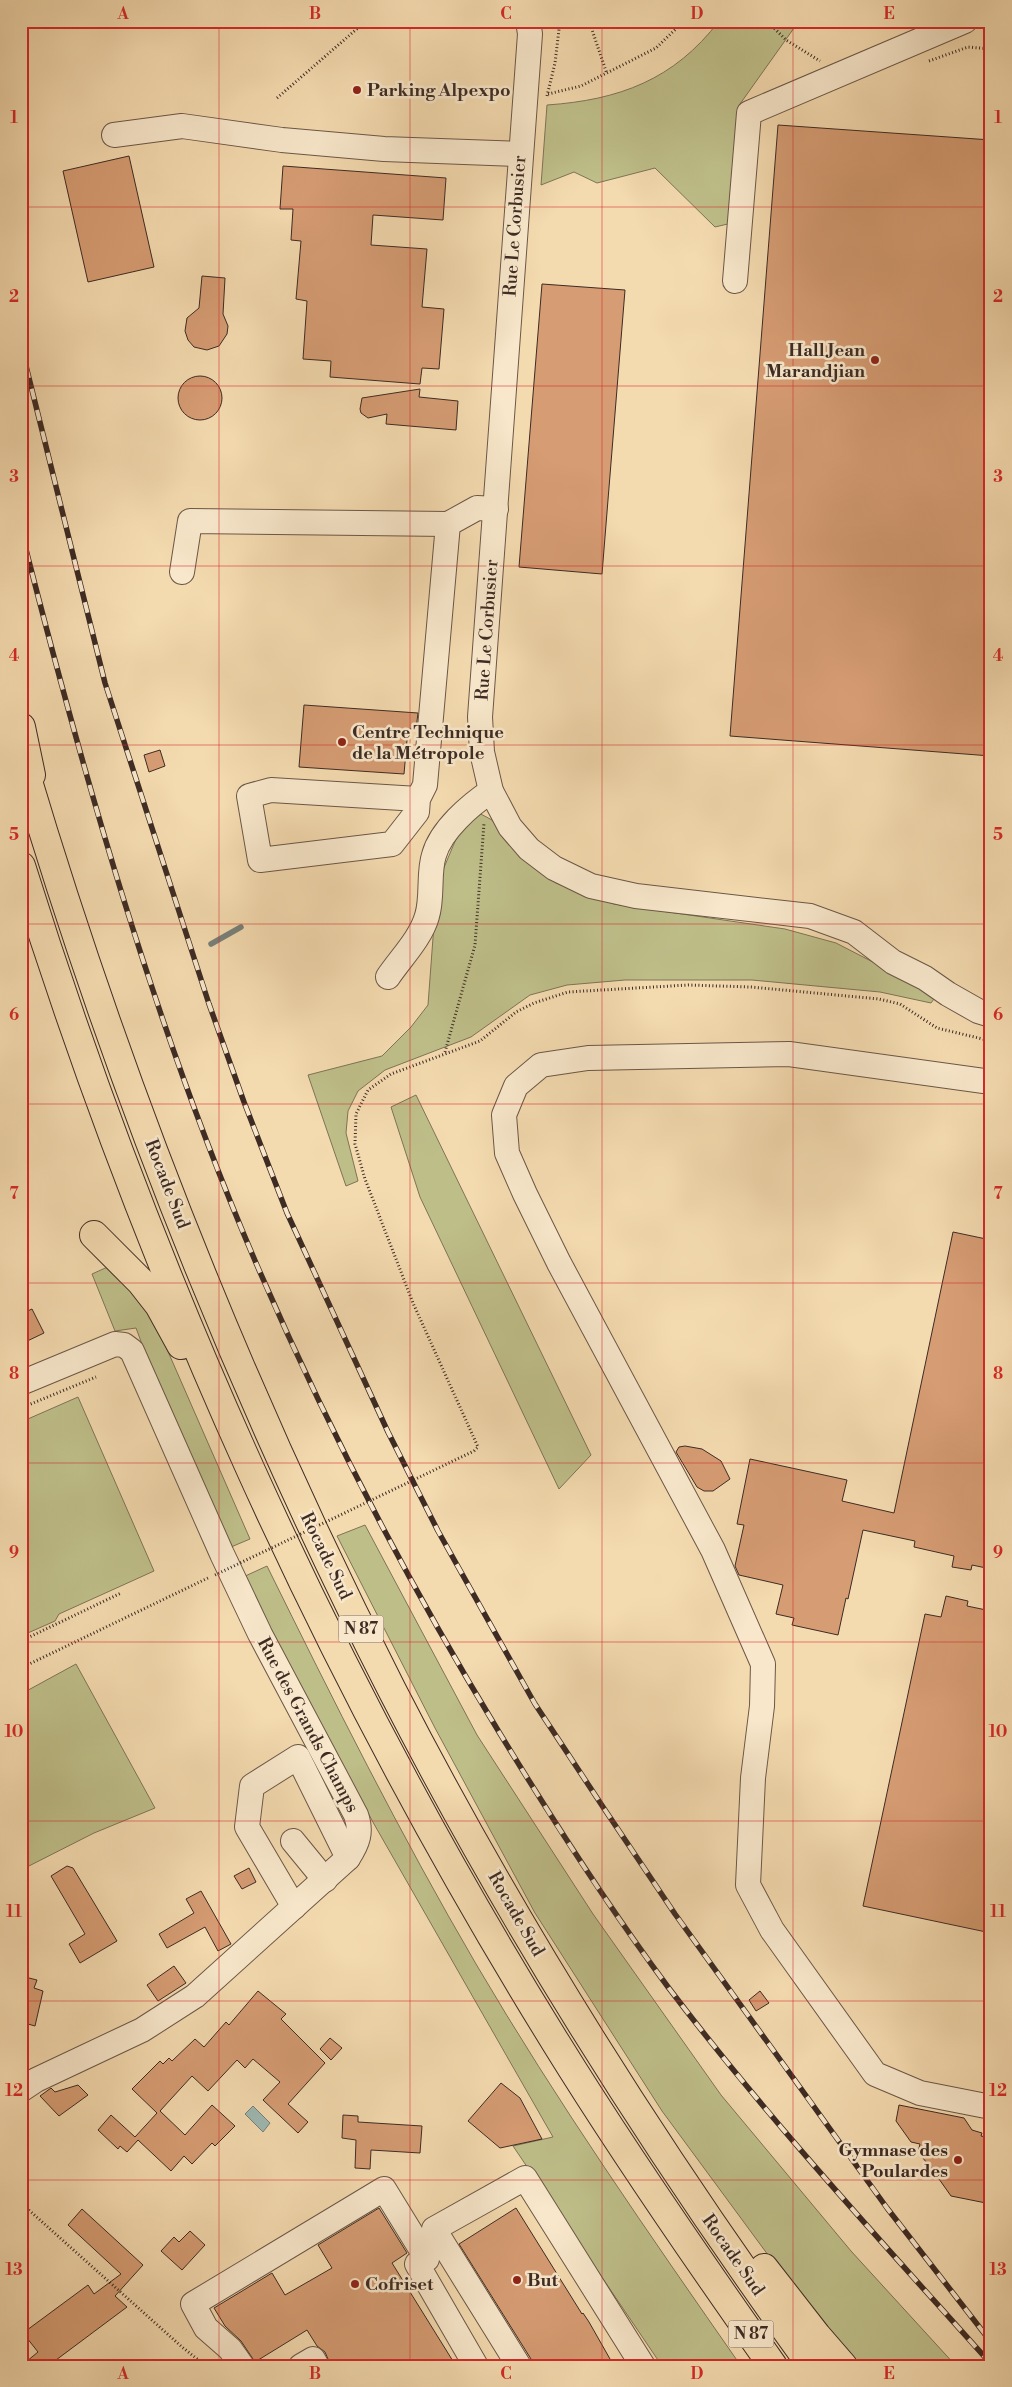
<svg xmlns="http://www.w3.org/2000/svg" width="1012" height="2387" font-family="'Libre Bodoni',serif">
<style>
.green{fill:#bebe89;stroke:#7e7456}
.water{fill:#9eb9b3;stroke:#77807a}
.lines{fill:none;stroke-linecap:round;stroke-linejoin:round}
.stream{stroke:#77807a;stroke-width:5.5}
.building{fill:#d69c73;stroke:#3d2b24}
.minor-casing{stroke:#6b5747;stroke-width:26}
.highway-casing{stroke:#3d2b24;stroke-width:30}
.path{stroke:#3d2b24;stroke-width:3;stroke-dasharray:1 2.5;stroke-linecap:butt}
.minor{stroke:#f8e7cb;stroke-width:24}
.highway{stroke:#f4daaf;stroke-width:28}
.rail-casing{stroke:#3d2b24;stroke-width:5.5}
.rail{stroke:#f8e7cb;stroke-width:4;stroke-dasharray:11;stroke-linecap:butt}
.path-bridge{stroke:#3d2b24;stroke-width:3;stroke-dasharray:1 2.5;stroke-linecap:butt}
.grid{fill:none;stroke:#d62828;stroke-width:1;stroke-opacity:0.55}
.poi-dot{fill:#8f2418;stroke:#f8e7cb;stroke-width:2}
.labels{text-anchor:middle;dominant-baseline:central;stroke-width:5;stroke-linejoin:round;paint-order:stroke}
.shield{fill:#f8e7cb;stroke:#756356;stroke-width:1}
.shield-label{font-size:16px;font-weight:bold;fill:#3d2b24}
.poi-label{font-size:18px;font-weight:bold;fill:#3d2b24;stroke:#f8e7cb;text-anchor:start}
.street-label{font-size:18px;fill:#3d2b24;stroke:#f8e7cb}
.neatline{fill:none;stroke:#d62828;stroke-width:2}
.grid-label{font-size:16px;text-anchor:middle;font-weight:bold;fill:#d62828}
</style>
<rect width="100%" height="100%" fill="#f4daaf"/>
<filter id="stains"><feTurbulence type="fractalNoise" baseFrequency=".004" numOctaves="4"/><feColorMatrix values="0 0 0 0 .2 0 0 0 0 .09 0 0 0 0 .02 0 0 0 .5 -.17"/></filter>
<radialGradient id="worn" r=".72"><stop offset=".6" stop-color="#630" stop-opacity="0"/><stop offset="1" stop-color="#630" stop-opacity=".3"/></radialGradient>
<!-- green -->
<g class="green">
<path d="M719,21H799L740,104L732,223L715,227L655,168L597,183L574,172L541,185L547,105C619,100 674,80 719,21Z"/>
<polygon points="477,812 492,820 520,854 556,883 614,904 785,929 836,943 937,995 931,1003 880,992 752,980 625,980 567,985 530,995 471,1037 385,1070 358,1091 348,1111 346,1133 358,1181 346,1186 308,1075 382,1056 411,1027 428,1005 437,884 459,832"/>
<polygon points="416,1095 591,1455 559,1489 420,1197 391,1107"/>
<polygon points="112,1265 162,1327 166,1347 250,1539 231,1547 165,1406 136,1328 115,1331 92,1274"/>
<polygon points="78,1397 154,1571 59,1614 55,1621 21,1636 21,1422"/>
<polygon points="365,1525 477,1735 593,1914 721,2095 851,2251 956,2366 862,2366 810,2312 662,2111 535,1913 435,1728 337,1536"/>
<path d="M267,1566C333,1700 400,1834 476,1964C557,2102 649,2234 741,2366H662L513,2146L553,2137L374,1824L241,1578Z"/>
<polygon points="76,1664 155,1808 94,1833 21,1870 21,1694"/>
</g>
<!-- water -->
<polygon class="water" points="253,2106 270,2123 263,2132 245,2114"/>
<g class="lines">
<!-- stream -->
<polyline class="stream" points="211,944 241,927"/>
</g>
<!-- building -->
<g class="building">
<polygon points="778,125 991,140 991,756 730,736"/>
<polygon points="129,156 154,267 88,282 63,171"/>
<polygon points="283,166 446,178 443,220 373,215 371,245 427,249 422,307 444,309 439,369 422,368 420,384 330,377 331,361 303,359 307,301 296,299 301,241 291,240 293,209 280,209"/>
<polygon points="202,276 225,278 223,314 228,326 227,334 219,346 207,350 194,347 188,340 185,331 187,318 199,308"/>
<polygon points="542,284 625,290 602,574 519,567"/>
<circle cx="200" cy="398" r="22"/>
<polygon points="420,389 419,397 458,401 456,430 386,424 387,414 368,418 361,413 360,409 362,398"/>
<polygon points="304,705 418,713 416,729 408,729 404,774 299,767"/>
<polygon points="160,750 165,766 149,772 144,755"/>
<polygon points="953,1232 991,1240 991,1569 972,1565 971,1570 952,1567 954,1556 914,1547 915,1541 863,1530 848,1599 846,1598 838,1635 792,1625 794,1618 776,1614 783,1585 739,1575 735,1566 744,1525 737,1524 750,1459 847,1480 842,1501 894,1513"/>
<polygon points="32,1309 44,1333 21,1344 21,1314"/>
<polygon points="685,1446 702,1449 721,1461 730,1479 713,1491 704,1491 697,1487 676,1452 679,1447"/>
<polygon points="946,1596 968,1601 967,1606 991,1611 991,1933 863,1906 925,1614 941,1617"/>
<polygon points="67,1866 73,1868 117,1941 80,1963 69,1944 85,1934 51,1876"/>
<polygon points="249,1868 256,1882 242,1889 234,1876"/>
<polygon points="201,1891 231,1944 218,1951 205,1927 167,1948 159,1934 194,1913 186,1899"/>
<polygon points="174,1966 186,1983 158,2001 147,1985"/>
<polygon points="21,1976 37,1980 34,1988 43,1991 35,2026 21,2022"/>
<polygon points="258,1991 286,2014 281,2019 325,2063 288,2104 308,2122 298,2133 263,2100 280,2082 253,2059 245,2068 237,2060 208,2091 192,2076 160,2111 185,2135 212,2105 235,2126 215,2146 212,2143 192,2164 184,2156 171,2171 138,2140 127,2152 120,2146 118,2149 98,2130 111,2115 135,2137 157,2113 132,2089 160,2061 163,2064 169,2058 172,2061 195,2039 204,2047 226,2022 229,2025"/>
<polygon points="760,1991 769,2003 756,2011 749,2000"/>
<polygon points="330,2038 342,2048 331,2060 320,2049"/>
<polygon points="501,2083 520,2098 542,2139 500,2148 468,2121"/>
<polygon points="78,2085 88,2095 59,2116 40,2096 51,2088 55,2092"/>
<polygon points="899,2105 964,2118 972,2130 982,2133 981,2136 991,2138 991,2204 951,2196 939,2179 941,2170 931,2168 918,2152 920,2144 911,2142 896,2121"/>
<polygon points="343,2115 358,2116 358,2122 422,2126 420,2153 371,2150 370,2169 355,2168 356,2140 342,2138"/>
<polygon points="379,2208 407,2253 392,2263 456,2366 331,2366 325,2352 317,2346 307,2330 255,2362 241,2341 225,2326 214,2308 272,2273 285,2295 332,2268 318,2245"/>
<polygon points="516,2208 582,2314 583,2313 589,2322 614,2366 533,2366 531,2359 459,2244"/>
<polygon points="82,2209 143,2265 115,2296 127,2307 48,2366 21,2366 38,2352 23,2333 88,2285 94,2294 121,2274 68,2225"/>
<polygon points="190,2231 205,2245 182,2270 161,2251 174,2237 179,2242"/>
</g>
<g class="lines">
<defs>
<g id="minor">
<polyline points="528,21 530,34 480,717 482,752 491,791 510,827 529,849 554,868 591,886 636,896 810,916 854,932 893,962 925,978 948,994 978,1011 991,1015"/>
<polyline points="114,135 182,126 282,140 384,149 520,154"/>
<polyline points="735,281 749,113 965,21"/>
<polyline points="182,572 190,521 448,524"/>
<polyline points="418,799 417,812 392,844 260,860 249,796 271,790 418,799 425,785 448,524 477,508 496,509"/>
<path d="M388,977C400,959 421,938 427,916C433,897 428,873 434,855C441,830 470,805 491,791"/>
<polyline points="991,1082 789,1054 588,1058 541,1065 516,1086 504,1115 507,1153 525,1194 559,1263 713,1550 763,1664 762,1706 753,1778 748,1885 772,1930 875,2074 920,2093 991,2107"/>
<path d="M21,1383L115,1344L124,1345L132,1351L222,1554L260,1634L356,1815C362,1832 358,1843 348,1858L195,1996L142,2030L36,2080L21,2090"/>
<polyline points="293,1841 325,1880"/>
<polyline points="294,1907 247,1827 252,1786 298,1757 348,1858"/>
<polyline points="242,2366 230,2349 206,2328 193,2304 384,2189 427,2259 417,2264 476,2366"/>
<polyline points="301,2366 313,2359 317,2366"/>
<polyline points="519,2366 434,2229 525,2178 643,2366"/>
</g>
<g id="highway">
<polyline points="21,727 31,775"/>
<path d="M21,758C116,1079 240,1392 392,1690C513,1926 656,2151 812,2366"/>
<path d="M21,866C149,1277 329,1677 556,2043C624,2153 698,2260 773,2366"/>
<polyline points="94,1235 141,1282 159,1305 181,1345"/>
<polyline points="764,2268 817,2336 843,2366"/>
</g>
</defs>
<!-- minor casing -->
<use href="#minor" class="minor-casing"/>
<!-- highway casing -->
<use href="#highway" class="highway-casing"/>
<!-- path -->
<g class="path">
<polyline points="589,21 607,74"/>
<polyline points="767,21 786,40 820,61"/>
<polyline points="929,61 968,47 991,49"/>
<polyline points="548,94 581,86 656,48 684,21"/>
<polyline points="547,96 555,63 560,21"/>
<polyline points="277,98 366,21"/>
<polyline points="445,1052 475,945 484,823"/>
<polyline points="21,1408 96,1377"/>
<polyline points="474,1451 478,1447 413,1303 365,1179 355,1144 356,1114 368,1090 391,1074 480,1041 516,1012 534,1003 568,992 688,985 751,987 879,999 900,1004 937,1028 991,1041"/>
<polyline points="21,1641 121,1593"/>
<polyline points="21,1668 210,1577"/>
<polyline points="21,1954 30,1949"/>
<polyline points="21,2203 182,2347 206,2366"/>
</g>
<!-- minor -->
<use href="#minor" class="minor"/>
<!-- highway -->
<use href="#highway" class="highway"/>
<defs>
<g id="rail">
<polyline points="21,346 105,683 209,1004 244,1102 287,1213 388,1432 438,1531 535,1704 605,1810 675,1914 887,2208 991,2342"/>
<path d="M21,530C84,778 155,1028 256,1263C326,1425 407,1581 499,1732C552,1819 607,1905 668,1987C768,2119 881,2241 991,2364"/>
</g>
</defs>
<!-- rail casing -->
<use href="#rail" class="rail-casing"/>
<!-- rail -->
<use href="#rail" class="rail"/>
<!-- path-bridge -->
<polyline class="path-bridge" points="215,1575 474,1451"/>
</g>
<!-- grid -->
<path class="grid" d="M219,21V2366M410,21V2366M602,21V2366M793,21V2366M21,207H991M21,386H991M21,566H991M21,745H991M21,924H991M21,1104H991M21,1283H991M21,1463H991M21,1642H991M21,1821H991M21,2001H991M21,2180H991"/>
<!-- markers -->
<g class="poi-dot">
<circle cx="357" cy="90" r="5"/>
<circle cx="875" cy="360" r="5"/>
<circle cx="342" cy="742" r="5"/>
<circle cx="958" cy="2160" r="5"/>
<circle cx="517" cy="2280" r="5"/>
<circle cx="355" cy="2284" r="5"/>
</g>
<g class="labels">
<!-- shield labels -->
<g class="shield">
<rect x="338.5" y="1615.5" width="45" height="27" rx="4"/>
<rect x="728.5" y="2320.5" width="45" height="27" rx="4"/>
</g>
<g class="shield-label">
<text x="361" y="1629">N 87</text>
<text x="751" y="2334">N 87</text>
</g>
<!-- poi labels -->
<g class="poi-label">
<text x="367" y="90">Parking Alpexpo</text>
<text x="865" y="350" text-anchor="end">Hall Jean<tspan x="865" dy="21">Marandjian</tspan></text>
<text x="352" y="732">Centre Technique<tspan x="352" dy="21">de la Métropole</tspan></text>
<text x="948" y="2150" text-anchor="end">Gymnase des<tspan x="948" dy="21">Poulardes</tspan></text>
<text x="527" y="2280">But</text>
<text x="365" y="2284">Cofriset</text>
</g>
<!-- street labels -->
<g class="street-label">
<text transform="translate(515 226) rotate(-86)">Rue Le Corbusier</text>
<text transform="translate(487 630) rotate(-86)">Rue Le Corbusier</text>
<text transform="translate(167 1184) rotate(69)">Rocade Sud</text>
<text transform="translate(326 1556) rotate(64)">Rocade Sud</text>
<text transform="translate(308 1725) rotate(62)">Rue des Grands Champs</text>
<text transform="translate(516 1914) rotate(60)">Rocade Sud</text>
<text transform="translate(733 2255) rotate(55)">Rocade Sud</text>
</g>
</g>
<!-- margin -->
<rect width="1012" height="2387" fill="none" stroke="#f4daaf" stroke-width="55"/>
<rect x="28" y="28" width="956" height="2332" class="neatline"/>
<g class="grid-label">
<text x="123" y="19">A</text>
<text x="315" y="19">B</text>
<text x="506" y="19">C</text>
<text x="697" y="19">D</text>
<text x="889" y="19">E</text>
<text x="14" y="123">1</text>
<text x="998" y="123">1</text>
<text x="14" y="302">2</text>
<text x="998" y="302">2</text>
<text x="14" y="482">3</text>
<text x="998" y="482">3</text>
<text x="14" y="661">4</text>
<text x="998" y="661">4</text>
<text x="14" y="840">5</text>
<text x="998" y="840">5</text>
<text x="14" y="1020">6</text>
<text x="998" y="1020">6</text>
<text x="14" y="1199">7</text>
<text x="998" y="1199">7</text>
<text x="14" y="1379">8</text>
<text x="998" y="1379">8</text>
<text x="14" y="1558">9</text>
<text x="998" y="1558">9</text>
<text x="14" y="1737">10</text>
<text x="998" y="1737">10</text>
<text x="14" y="1917">11</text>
<text x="998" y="1917">11</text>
<text x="14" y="2096">12</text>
<text x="998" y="2096">12</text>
<text x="14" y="2275">13</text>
<text x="998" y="2275">13</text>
<text x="123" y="2379">A</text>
<text x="315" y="2379">B</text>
<text x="506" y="2379">C</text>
<text x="697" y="2379">D</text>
<text x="889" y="2379">E</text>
</g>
<rect width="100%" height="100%" filter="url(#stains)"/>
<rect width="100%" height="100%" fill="url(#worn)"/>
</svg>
